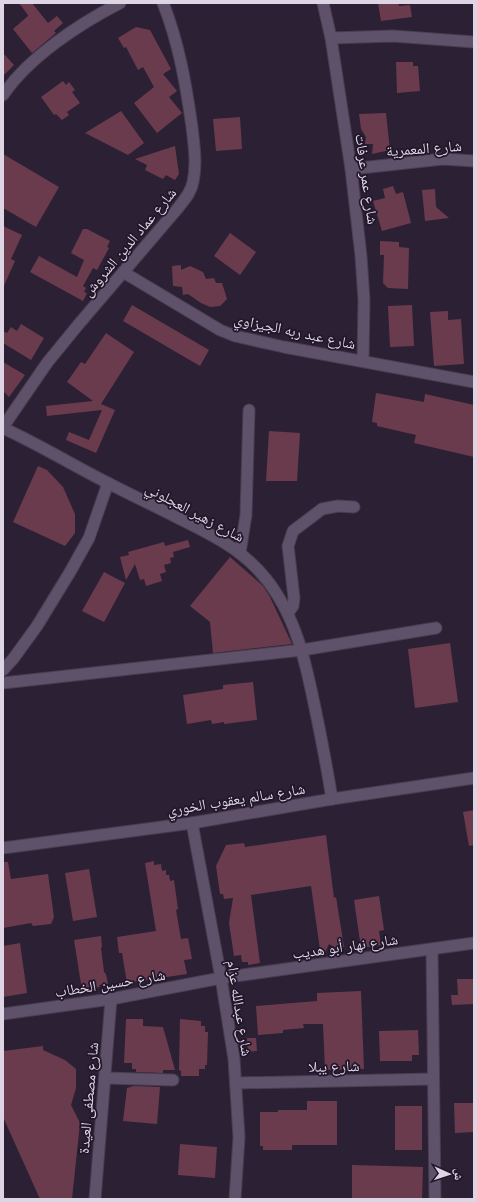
<svg xmlns="http://www.w3.org/2000/svg" width="477" height="1202" font-family="'Space Grotesk','Noto Naskh Arabic',sans-serif">
<style>
.building{fill:#6a3b4d}
.lines{fill:none;stroke-linecap:round;stroke-linejoin:round}
.minor-casing{stroke:#483e50;stroke-width:13}
.minor{stroke:#5f5169;stroke-width:11}
.labels{text-anchor:middle;dominant-baseline:central;stroke-width:3.5;stroke-linejoin:round;paint-order:stroke}
.street-label{font-size:15px;fill:#ddd5e3;stroke:#22162b}
</style>
<rect width="100%" height="100%" fill="#2c2035"/>
<!-- building -->
<g class="building">
<polygon points="19,3 32,3 48,23 57,16 63,23 54,31 56,33 32,53 13,29 28,16 28,15"/>
<polygon points="378,3 398,3 399,6 410,5 412,17 381,21"/>
<polygon points="136,27 150,30 171,69 163,74 177,91 169,97 182,113 157,133 134,103 154,87 143,67 138,70 126,47 124,48 118,38"/>
<polygon points="3,53 14,65 3,76"/>
<polygon points="396,62 413,62 413,66 418,66 420,91 397,93"/>
<polygon points="63,81 66,85 69,82 75,90 72,92 80,103 67,112 69,115 62,120 56,114 54,115 41,97"/>
<polygon points="121,111 144,143 128,155 85,133"/>
<polygon points="386,113 390,150 372,154 373,144 365,144 366,137 361,129 359,114"/>
<polygon points="240,117 242,149 216,151 213,119"/>
<polygon points="175,146 179,174 175,180 166,175 163,179 145,170 147,165 135,159"/>
<polygon points="3,154 59,187 36,227 3,208"/>
<polygon points="393,186 396,194 403,192 411,223 382,231 373,201 385,198 383,189"/>
<polygon points="435,189 436,207 449,218 425,221 422,190"/>
<polygon points="3,226 22,235 11,259 15,261 3,288"/>
<polygon points="83,229 87,229 110,241 107,247 109,248 97,270 93,268 83,286 86,288 84,292 87,293 83,301 30,272 39,256 77,277 84,260 71,253"/>
<polygon points="230,233 256,252 240,275 214,256"/>
<polygon points="380,241 399,242 399,247 409,248 408,289 388,288 383,283 384,255 380,255"/>
<polygon points="181,265 181,270 190,266 203,272 206,279 214,278 216,283 222,283 227,299 220,306 210,307 201,303 188,294 183,295 182,287 173,286 172,266"/>
<polygon points="132,305 209,350 200,366 123,321"/>
<polygon points="412,305 414,346 390,347 388,306"/>
<polygon points="448,311 448,320 461,319 464,364 434,366 430,312"/>
<polygon points="21,324 44,338 31,360 3,343 3,331 7,333 11,327 17,331"/>
<polygon points="106,333 134,352 101,404 115,410 96,453 66,440 69,432 89,440 102,410 47,416 46,406 93,401 67,382 81,362 85,364"/>
<polygon points="3,362 25,375 9,397 3,391"/>
<polygon points="376,393 424,402 425,394 474,405 474,457 414,443 416,435 377,426 377,423 372,422"/>
<polygon points="269,431 300,433 297,481 266,481"/>
<polygon points="38,466 47,470 63,487 75,514 75,533 65,546 13,522"/>
<polygon points="188,540 190,547 173,552 174,557 170,558 171,563 164,565 166,572 160,574 162,581 146,586 144,579 140,580 135,564 126,580 120,557 129,555 128,552 164,542 165,546"/>
<polygon points="230,557 263,586 270,597 292,644 213,653 210,622 190,606"/>
<polygon points="104,572 125,583 104,622 82,611"/>
<polygon points="450,643 458,702 415,708 408,649"/>
<polygon points="253,682 257,720 224,724 224,722 212,724 211,720 187,724 183,695 223,689 223,685"/>
<polygon points="474,810 474,845 469,846 463,812"/>
<polygon points="326,835 334,898 336,897 344,947 336,948 329,944 323,957 321,957 311,886 251,895 260,963 248,965 248,962 242,962 241,955 234,956 229,923 233,898 224,899 223,894 220,894 216,866 226,845 244,843 245,847"/>
<polygon points="154,861 154,865 161,864 162,871 166,870 166,875 169,875 170,881 174,880 178,909 176,910 181,939 188,938 192,959 184,960 187,974 127,983 122,953 119,953 117,937 156,931 145,863"/>
<polygon points="3,862 8,862 11,879 48,874 54,917 51,924 33,926 31,923 3,928"/>
<polygon points="89,869 97,917 73,921 65,873"/>
<polygon points="379,896 384,930 379,931 381,945 361,948 354,900"/>
<polygon points="101,936 102,947 101,948 104,972 106,974 108,984 99,985 100,987 82,990 74,940"/>
<polygon points="20,943 27,993 3,997 3,946"/>
<polygon points="457,979 474,979 474,1004 452,1005 451,995 458,995"/>
<polygon points="361,991 364,1069 325,1070 323,1024 303,1024 304,1028 283,1030 283,1033 258,1035 256,1006 317,1001 317,993"/>
<polygon points="126,1019 143,1019 143,1026 163,1027 175,1070 163,1070 163,1073 136,1072 136,1069 132,1069 132,1063 124,1063"/>
<polygon points="180,1019 201,1021 201,1026 205,1026 205,1032 208,1032 207,1065 205,1065 205,1069 199,1069 199,1076 181,1076 181,1071 179,1070"/>
<polygon points="418,1030 419,1055 412,1055 412,1061 380,1061 379,1031"/>
<polygon points="247,1038 256,1038 257,1051 248,1052"/>
<polygon points="43,1046 43,1050 65,1060 76,1069 76,1088 71,1105 80,1123 72,1199 40,1199 3,1117 3,1051"/>
<polygon points="134,1086 160,1087 157,1124 123,1121 127,1088"/>
<polygon points="307,1101 337,1101 337,1145 292,1145 292,1150 263,1150 263,1146 260,1146 260,1112 278,1112 278,1110 307,1110"/>
<polygon points="454,1103 474,1103 474,1132 455,1133"/>
<rect x="395" y="1106" width="27" height="44"/>
<polygon points="180,1144 217,1147 215,1178 178,1175"/>
<polygon points="352,1165 423,1167 422,1199 352,1199"/>
</g>
<g class="lines">
<defs>
<g id="minor">
<polyline points="323,3 331,38 351,169 361,256 364,300 363,361"/>
<polyline points="331,38 393,36 474,42"/>
<path d="M3,95C29,57 79,24 120,3"/>
<polyline points="351,169 443,159 474,161"/>
<polyline points="123,272 220,330 235,336 284,347 474,382"/>
<path d="M3,427L47,363L78,325L178,208C184,200 191,193 193,182C197,164 194,145 192,127C186,85 179,43 163,3"/>
<path d="M3,428C40,445 74,466 110,484C133,496 157,507 180,519C221,539 254,556 278,596C296,625 304,657 311,689C319,726 326,762 332,799"/>
<polyline points="240,553 246,515 249,410"/>
<polyline points="288,613 293,606 294,598 288,546 293,531 322,509 338,506 354,507"/>
<polyline points="3,670 13,659 37,626 70,572 89,538 108,483"/>
<polyline points="3,683 302,650 436,628"/>
<polyline points="192,823 221,978 234,1059 239,1137 235,1199"/>
<polyline points="3,848 192,823 332,799 474,778"/>
<polyline points="432,949 435,1199"/>
<polyline points="3,1014 111,999 221,978 474,943"/>
<polyline points="105,1078 173,1080"/>
<polyline points="236,1083 433,1079"/>
<polyline points="95,1199 111,999"/>
</g>
</defs>
<!-- minor casing -->
<use href="#minor" class="minor-casing"/>
<!-- minor -->
<use href="#minor" class="minor"/>
</g>
<g class="labels">
<!-- street labels -->
<g class="street-label">
<text transform="translate(424 148) rotate(-4)">شارع المعمرية</text>
<text transform="translate(367 179) rotate(82)">شارع عمر عرفات</text>
<text transform="translate(129 242) rotate(-50)">شارع عماد الدين الشروش</text>
<text transform="translate(295 331) rotate(12)">شارع عبد ربه الجيزاوي</text>
<text transform="translate(195 512) rotate(28)">شارع زهير العجلوني</text>
<text transform="translate(236 799) rotate(-9)">شارع سالم يعقوب الخوري</text>
<text transform="translate(345 946) rotate(-8)">شارع نهار أبو هديب</text>
<text transform="translate(110 983) rotate(-9)">شارع حسين الخطاب</text>
<text transform="translate(240 1008) rotate(81)">شارع عبدالله عزام</text>
<text transform="translate(334 1066) rotate(-1)">شارع يبلا</text>
<text transform="translate(88 1098) rotate(-85)">شارع مصطفى العيدة</text>
</g>
</g>
<!-- border -->
<rect width="477" height="1202" fill="none" stroke="#ddd5e3" stroke-width="8"/>
<!-- north arrow -->
<g transform="translate(449 1174) rotate(93)" stroke="#22162b" stroke-width="3" paint-order="stroke">
<path d="M0-3L7 15L0 10L-7 15Z" fill="#ddd5e3"/>
<text y="-6" font-size="11" font-weight="bold" text-anchor="middle" fill="#ddd5e3">ش</text>
</g>
</svg>
